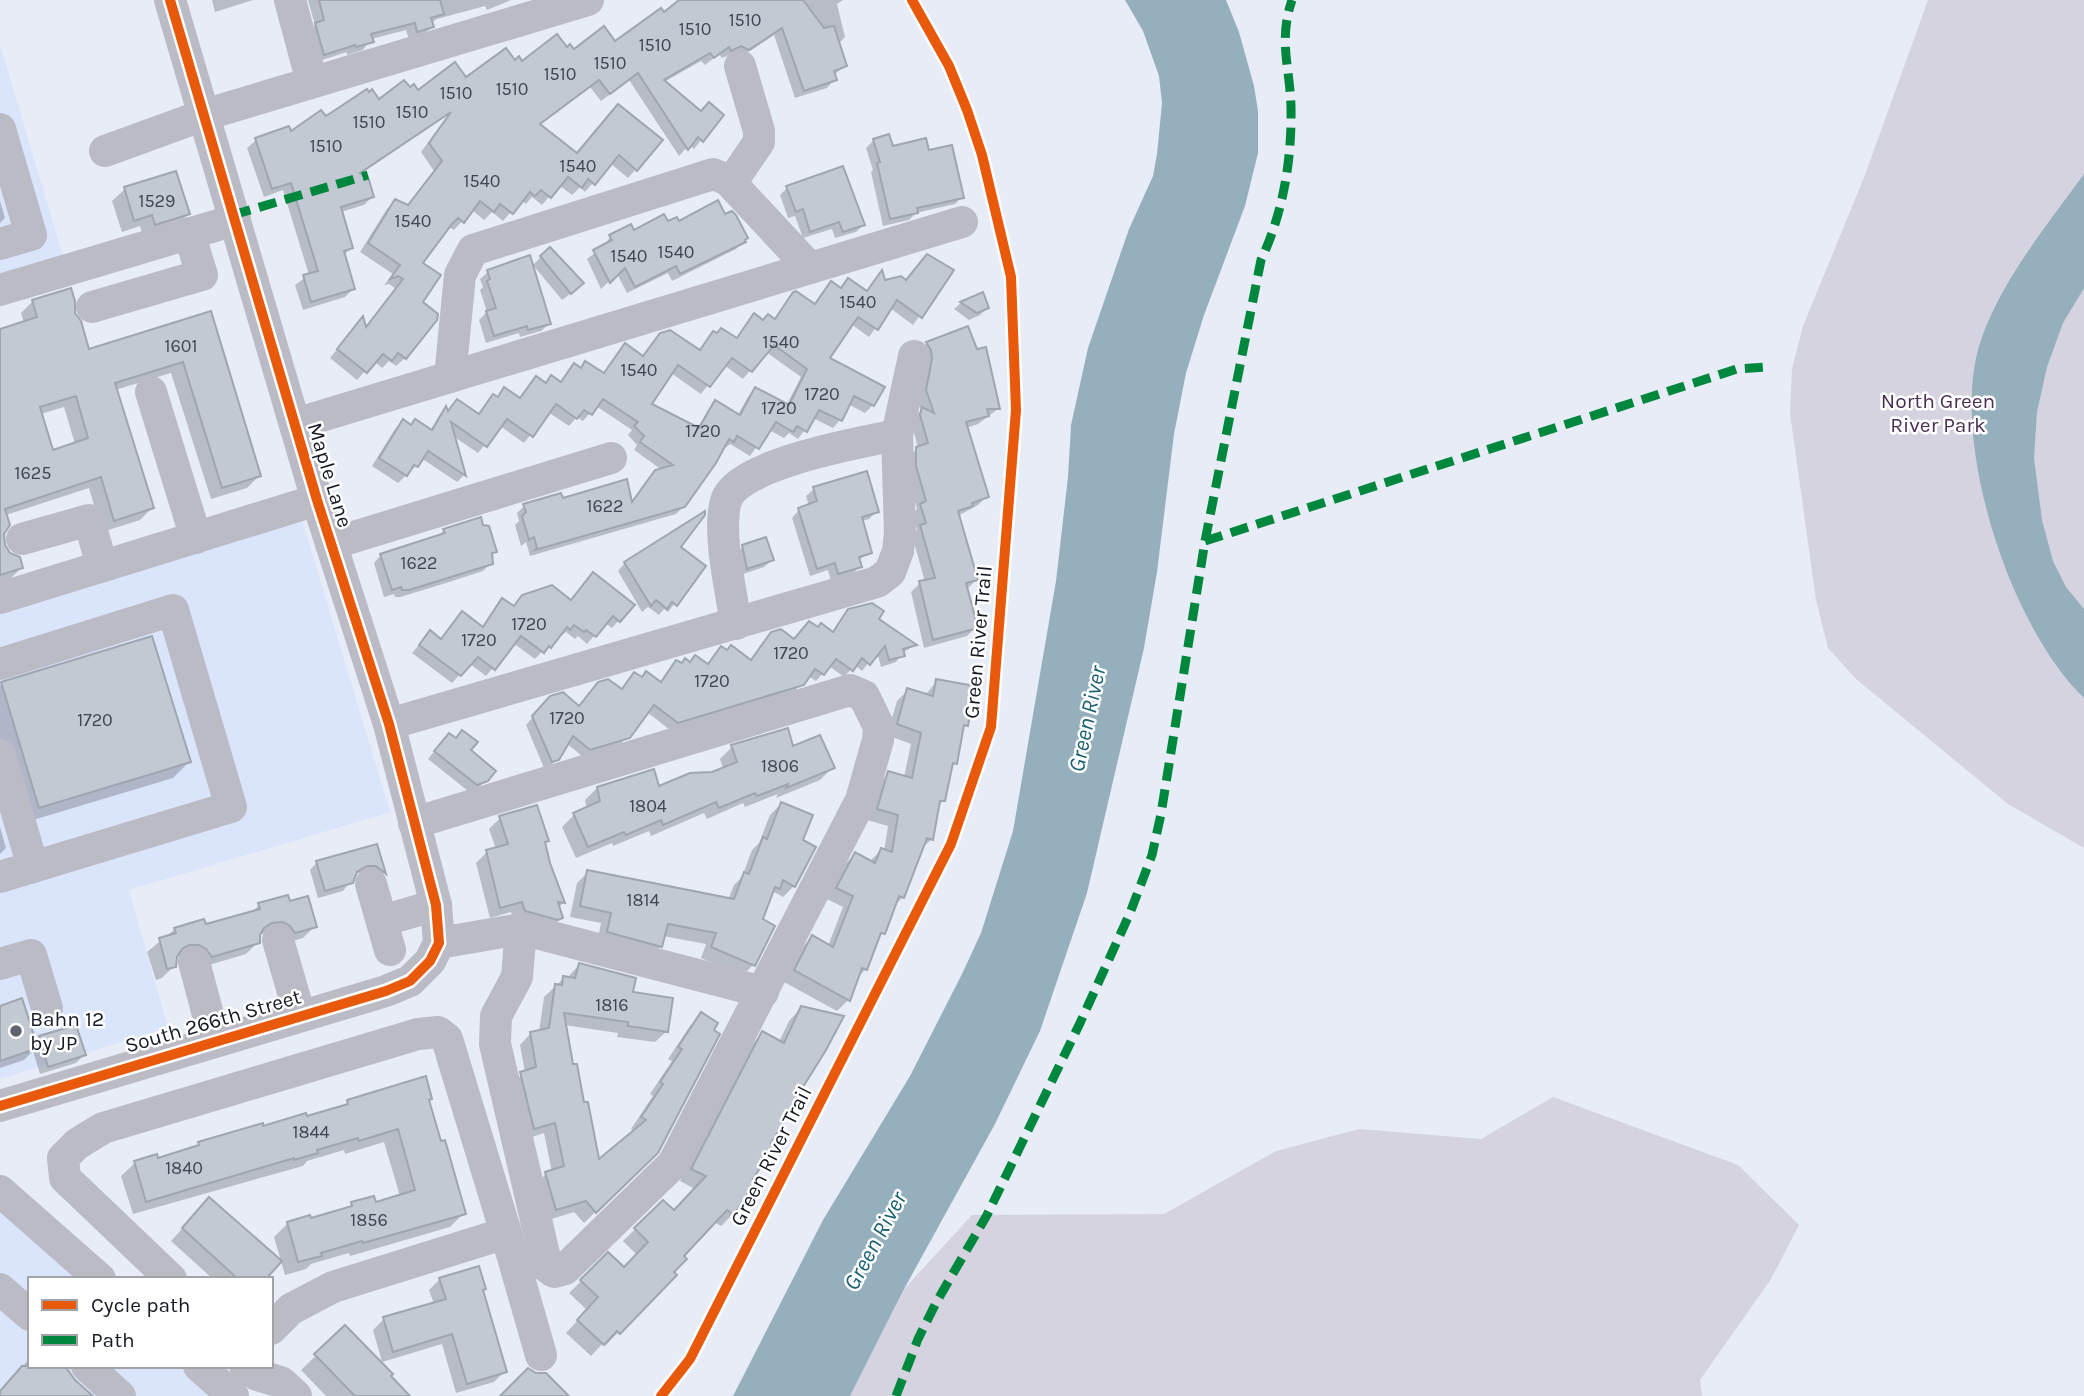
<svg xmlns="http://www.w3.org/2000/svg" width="2084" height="1396" font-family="Karla,sans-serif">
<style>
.built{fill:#dae4fa}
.green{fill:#d6d3e1}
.water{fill:#95b0bc}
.shadow{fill:#0003;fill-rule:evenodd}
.building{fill:#c2c9d2;stroke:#9ea6af;stroke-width:2;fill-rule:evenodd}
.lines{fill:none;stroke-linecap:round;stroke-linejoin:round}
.minor{stroke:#bbbbc6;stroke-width:32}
.quiet{stroke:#00873e;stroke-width:9;stroke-dasharray:18 9;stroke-linecap:butt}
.cycleway-casing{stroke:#fff;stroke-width:15}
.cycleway{stroke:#e8590c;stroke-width:10}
.poi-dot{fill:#5e646f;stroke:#fff;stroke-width:2.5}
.labels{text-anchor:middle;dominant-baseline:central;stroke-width:5;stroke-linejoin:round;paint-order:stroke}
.number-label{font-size:18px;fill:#404651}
.park-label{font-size:21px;fill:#4b3056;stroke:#fff}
.street-label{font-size:21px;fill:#151a26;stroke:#fff}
.poi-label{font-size:21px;fill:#151a26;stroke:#fff;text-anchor:start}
.water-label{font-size:23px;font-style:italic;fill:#1a6073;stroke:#fff}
</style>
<rect width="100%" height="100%" fill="#e7ecf7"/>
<!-- built -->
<g class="built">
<polygon points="0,45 63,256 0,275"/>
<polygon points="300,513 390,812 129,890 168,1028 0,1079 0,603"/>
<polygon points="0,1211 78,1279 30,1279 30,1366 179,1366 214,1396 0,1396"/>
</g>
<!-- green -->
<g class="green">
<polygon points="1928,0 2084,0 2084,848 2008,804 1856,679 1828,648 1816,600 1790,413 1792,369 1803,326 1865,175"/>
<polygon points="1553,1097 1738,1165 1799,1225 1771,1279 1700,1380 1702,1396 850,1396 904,1289 972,1215 1164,1214 1276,1151 1359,1129 1481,1139"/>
</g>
<!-- water -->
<g class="water">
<polygon points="1125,0 1226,0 1239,32 1254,86 1258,111 1258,153 1245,206 1204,315 1186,373 1174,434 1157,572 1144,648 1087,893 1040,1031 995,1124 904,1289 850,1396 733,1396 823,1220 910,1076 962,974 981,933 1013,831 1056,581 1068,477 1071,425 1088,348 1129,229 1153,176 1157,154 1162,103 1159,76 1143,31"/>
<path d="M2084,174V288L2063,323L2047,367L2037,412L2034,458L2042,520L2053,561L2066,587L2084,609V698C2010,628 1946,435 1982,337C2004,277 2047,225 2084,174Z"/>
</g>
<!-- shadow -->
<g class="shadow">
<polygon points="212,0 253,0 215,12"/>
<polygon points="308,0 511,0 487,10 485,6 437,19 431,23 432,27 423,35 409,39 406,30 371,39 363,50 347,55 347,52 316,62 308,33 315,25"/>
<polygon points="681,0 843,0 837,4 845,37 838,44 845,66 834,75 835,79 827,88 795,98 774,35 739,58 732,54 722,58 719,54 705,65 701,61 664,82 700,113 721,115 694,149 689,145 679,156 629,80 601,101 590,87 539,125 577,154 609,115 636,169 628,178 610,163 585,192 580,187 572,195 559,185 542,205 532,197 526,204 521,200 503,221 492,212 484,220 472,210 454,230 449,227 421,264 420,302 405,358 396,366 389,361 382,368 374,361 357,380 330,358 355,327 365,328 396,289 389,284 384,285 393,274 360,252 387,209 396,201 407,206 434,171 421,152 448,115 359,175 372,197 364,205 341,212 351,248 343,256 353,289 345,297 303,310 295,285 309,275 283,190 264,197 247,148 256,140 290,134 326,119 409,90 418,92 514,62 522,63 566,49 573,52 615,43 664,15"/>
<polygon points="874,140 892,148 928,152 962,197 955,204 916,213 909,220 883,226 871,172 873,170 866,148"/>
<polygon points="175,173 188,214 176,226 143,236 140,226 122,232 112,201 125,189"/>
<polygon points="787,188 863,225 856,232 835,238 832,229 803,238 795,216 788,218 780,195"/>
<polygon points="0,201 5,218 0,223"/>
<polygon points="725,216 744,241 736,249 672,281 668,273 627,293 617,274 601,289 587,259 604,246 610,237 667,223"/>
<polygon points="541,257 574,291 562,300 533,265"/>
<path d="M952,271L913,325L890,308L869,337L851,324L827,359L873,405L865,413L848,404L840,420L833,428L813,418L798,439L789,433L784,438L769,430L750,456L730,444L725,448L722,447L684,506L676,514L530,556L526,542L521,546L515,525L519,521L517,513L524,506L561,500L631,504L648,480L656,472L662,470L634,450L637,445L628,435L632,430L596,406L583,421L577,417L569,426L548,412L524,443L500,426L478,453L453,436L464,475L457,482L421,458L416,466L398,483L372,466L395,429L403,422L410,427L430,431L439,416L445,410L446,413L457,401L478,415L493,396L496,398L504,390L519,400L536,378L545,384L559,383L574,365L580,369L585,363L603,374L625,346L642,357L661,334L698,352L713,333L735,340L754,316L762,321L774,320L794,294L814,305L831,283L840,289L848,280L866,292L881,274L884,283L905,281ZM766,352L801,377L786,406L755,389L748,397L738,415L715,402L708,410L697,429L650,404L671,373L701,394L724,365L743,379Z"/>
<polygon points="488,272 549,324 541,331 520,337 519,333 486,343 479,320 487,312 480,290 483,287 480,279"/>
<polygon points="982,294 987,308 980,315 969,320 954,309 961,303"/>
<path d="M33,301L73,313L88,352L210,314L259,476L247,488L211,499L171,373L115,390L152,508L140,520L102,532L89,488L6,515L3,545L21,568L9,580L0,582V331L24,323L21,313ZM64,407L75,444L52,452L41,414Z"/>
<polygon points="967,328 998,409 978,424 966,428 987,496 978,505 958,516 976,580 966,590 976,627 967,636 924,648 911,592 920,583 925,582 912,535 917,530 912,514 917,509 908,475 907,458 918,448 912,425 913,418 921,410 917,400 918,352 927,343"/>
<polygon points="814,489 877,511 869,519 861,521 870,552 858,561 860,567 852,574 831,581 828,570 810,576 792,518 799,510 809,506 806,496"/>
<polygon points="444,530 495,552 491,556 491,563 483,571 443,584 400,597 395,597 394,594 384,597 374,563 381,555 437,538"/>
<polygon points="743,547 772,560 764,567 740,575 736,554"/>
<polygon points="679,548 704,566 668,612 664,609 659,615 648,607 642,612 618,571 625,563"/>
<polygon points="586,582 619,620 612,628 605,623 587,644 578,636 575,639 566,632 561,636 559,634 535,659 513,643 486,676 470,664 452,683 412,653 423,640 440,640 481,628 502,601 513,607 523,597 570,601"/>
<polygon points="849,611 876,620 914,645 903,653 896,662 881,667 877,652 862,671 855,665 844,677 829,666 816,681 808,676 794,692 670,730 647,712 620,745 582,756 566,743 558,758 550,766 544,768 526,725 542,706 579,707 620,690 634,674 641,679 660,683 677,662 682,664 707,666 750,661 772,633 794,641 832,633"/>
<polygon points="937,681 966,725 961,730 955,763 950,768 944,800 937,807 932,839 921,849 903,897 894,906 883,933 877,939 866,969 857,978 848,1000 837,1011 784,982 801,948 812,937 828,946 843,907 827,899 844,865 855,854 869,862 881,850 884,851 888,826 867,820 878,784 889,773 904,777 911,744 887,735 897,701 908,690 925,695"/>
<polygon points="2,683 189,762 173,778 23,823 0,746 0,686"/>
<polygon points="441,743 469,751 487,780 478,788 468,791 428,759"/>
<polygon points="732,747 792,748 832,768 820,780 776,798 778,794 745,807 743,803 707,819 704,813 651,836 649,831 613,846 612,843 576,858 562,827 574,815 587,809 585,800 597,788 658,789 712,774 723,768 720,759"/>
<polygon points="781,804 801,840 794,886 783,897 774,892 770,896 761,920 753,965 742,976 701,958 706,944 663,936 661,946 650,957 597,943 601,923 570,917 577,883 588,872 728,900 734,885 742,877 752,850 759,843 770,815"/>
<polygon points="500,818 547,841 543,844 548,864 563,903 558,908 561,918 550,929 514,922 511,912 490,918 476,863 487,852 496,849 489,829"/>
<polygon points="0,827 6,848 0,854"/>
<polygon points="376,846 384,873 377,880 368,873 357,873 343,891 318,898 310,870 317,862"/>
<polygon points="289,903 315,926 303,938 282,944 270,934 259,934 258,942 246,954 199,968 187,956 175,956 174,966 162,978 156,980 147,952 175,929 205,927 251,913 259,905"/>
<polygon points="579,965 631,994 667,1031 655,1042 617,1037 618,1033 564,1025 572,1066 598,1162 635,1132 631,1129 653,1096 650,1094 672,1061 668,1059 690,1026 701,1014 657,1152 584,1223 574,1212 545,1221 535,1185 546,1174 552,1172 544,1133 523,1140 510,1085 525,1072 520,1045 531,1033 539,1032 544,997 564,978 567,978"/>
<polygon points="0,1007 35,1043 40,1038 84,1055 76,1063 40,1074 33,1051 24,1060 0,1068"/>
<polygon points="801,1008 787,1109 768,1144 772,1146 733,1214 721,1226 714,1222 681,1256 672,1272 674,1275 606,1345 604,1342 591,1356 566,1333 587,1310 569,1293 608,1255 624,1270 637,1255 623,1241 663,1202 673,1212 695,1189 680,1181 750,1046 762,1034 779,1042 789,1021"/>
<polygon points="428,1101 464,1213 450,1227 350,1256 349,1253 311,1264 306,1269 285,1275 274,1237 288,1223 310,1220 347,1209 352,1204 375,1204 400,1196 384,1142 345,1154 344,1150 307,1161 303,1166 133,1214 121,1176 135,1163 157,1160 194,1149 199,1144 306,1118 343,1107 348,1102"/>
<polygon points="198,1211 264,1279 213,1279 171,1241"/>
<polygon points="440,1279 482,1291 505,1371 494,1382 456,1393 442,1344 382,1362 373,1330 384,1319 434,1304 429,1290"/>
<polygon points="345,1327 408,1396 326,1396 301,1370"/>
<polygon points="30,1358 30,1366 91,1396 0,1396 0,1391"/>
</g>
<!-- building -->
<g class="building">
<polygon points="319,0 440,0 444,14 431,18 434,27 417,32 415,23 371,34 374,42 356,47 355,45 324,55 315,23 324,20"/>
<polygon points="679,0 803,0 824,28 834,26 847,66 834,71 837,80 804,91 782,28 749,50 741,46 731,51 729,47 714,58 710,53 664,80 701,111 709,102 724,115 703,142 698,137 688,150 638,73 610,94 599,80 540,124 577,153 618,104 663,140 637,171 619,155 595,185 588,179 582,188 568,177 551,198 541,190 535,196 530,192 513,214 500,204 494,212 480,201 464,223 458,218 452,224 423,263 441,275 423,302 438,314 437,320 406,359 398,353 392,361 383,354 367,373 337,349 363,316 366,327 403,279 398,276 390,279 400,265 368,243 395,199 408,205 442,161 429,143 451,112 360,173 369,180 374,197 341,207 353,248 344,251 355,289 311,302 303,275 318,271 291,183 272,189 255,138 289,126 291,131 321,110 326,116 367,89 369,92 372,89 379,99 404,80 410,87 414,84 418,90 455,62 466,77 506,48 515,60 519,56 522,61 557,34 567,47 570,44 574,49 604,26 615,41 661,8 664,12"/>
<polygon points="889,134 893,146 926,138 929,150 952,145 964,198 917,208 918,213 890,219 877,163 880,162 873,139"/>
<polygon points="843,166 865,225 843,232 839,222 810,232 803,209 796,212 786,186"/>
<polygon points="176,171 190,214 155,225 152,215 134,221 124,187"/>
<polygon points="718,200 725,214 732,211 736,215 748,238 745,240 746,242 680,274 676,266 635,287 625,268 610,283 593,250 612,240 609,235 631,224 634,230 664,214 668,221 677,217 679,221"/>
<polygon points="550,247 584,283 571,294 540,256"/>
<path d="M927,254L954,270L922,318L897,300L878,330L858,317L830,358L885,387L874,406L854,396L842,421L819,410L807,432L797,426L793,432L776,422L759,449L737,436L734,442L729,439L716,463L685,507L535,550L537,548L534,537L529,540L522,516L526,512L523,504L561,493L563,498L627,479L632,502L655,470L673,465L640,442L644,436L634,426L638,422L603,399L592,415L584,410L577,419L556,404L533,437L507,419L487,447L451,422L466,476L428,451L418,467L414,465L407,476L379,458L403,419L411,425L415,419L432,430L446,406L448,411L457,399L479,414L493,394L498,397L504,387L520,398L536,376L546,383L551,375L561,382L574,363L581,368L585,361L604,373L625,343L643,356L660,333L670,330L700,350L713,331L717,333L721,328L737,338L754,313L763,320L768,314L775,319L793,292L796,291L815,304L831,281L841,288L848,278L867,291L882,270L885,280L901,276L906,280ZM774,345L807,369L789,405L755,387L740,415L715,400L699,428L652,404L678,365L710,387L732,358L752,372Z"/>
<polygon points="530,255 551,324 528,330 527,326 494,336 486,311 496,308 487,281 490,279 487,270"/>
<path d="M71,288L75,301V313L81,321L89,349L211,311L261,476L222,488L183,362L115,383L154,508L114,521L101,477L5,509L10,525L4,534L5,545L10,553L20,557L23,568L0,575V329L37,317L32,300ZM76,396L88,438L53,450L40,407Z"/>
<polygon points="983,292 989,308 977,313 960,302"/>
<polygon points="968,326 977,349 986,347 1000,409 987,409 989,416 966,422 989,497 972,503 973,506 958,511 978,580 966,583 978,628 933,640 919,581 935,578 920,525 926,523 920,504 926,501 916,466 916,447 928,443 920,415 922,407 934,413 926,390 932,359 931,350 926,342"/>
<polygon points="867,471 879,512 862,517 872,553 859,557 862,567 838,574 835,563 817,569 798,508 817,501 813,487"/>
<polygon points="705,511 705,515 681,547 706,566 677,606 672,602 667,609 656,600 651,606 624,562"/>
<polygon points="481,517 483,525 489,526 497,552 492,553 493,564 409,590 402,590 401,587 392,590 380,554 445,533 443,529"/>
<polygon points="766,537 774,560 747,569 742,545"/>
<polygon points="593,572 635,605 620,622 613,616 596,637 586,630 584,632 574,625 570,630 567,627 551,648 549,646 544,653 521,636 495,670 478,657 461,676 419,645 430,630 441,639 462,611 483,627 502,598 514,606 522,595 552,585 571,600"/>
<polygon points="872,603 884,611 879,619 917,645 903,649 905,656 889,660 885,646 870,665 862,658 853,671 836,659 824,675 815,669 804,685 678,723 654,705 630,738 590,750 573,736 559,760 552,762 532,716 550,696 563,692 579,706 598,682 608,679 622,689 634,672 642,677 646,671 661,682 676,660 682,663 685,658 690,662 695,655 708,664 721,646 727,650 731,645 751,660 771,632 781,629 794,639 809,621 818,627 821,623 833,632 848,609"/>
<polygon points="152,636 191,762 39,808 1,682"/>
<polygon points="936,679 975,686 968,726 964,725 957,764 953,763 945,801 940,801 933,840 927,838 904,898 899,896 885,934 881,933 867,970 862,968 850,1001 794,970 812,935 833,947 853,896 836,888 855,852 875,863 881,848 892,852 898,815 877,809 888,771 912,778 921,733 897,724 907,688 933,696"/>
<polygon points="788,728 793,746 820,735 835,768 786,788 788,784 757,796 755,793 719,808 716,802 663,825 661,820 626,835 624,832 588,847 573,813 600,801 597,787 654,769 659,786 690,773 712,772 737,762 731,745"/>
<polygon points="462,730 478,742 471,750 496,771 488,781 477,785 434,751 449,733 456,738"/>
<polygon points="781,802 813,815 803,840 816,847 795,887 783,880 780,889 775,887 763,919 775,926 755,966 711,947 716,933 668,924 662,947 607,932 611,913 580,906 587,870 734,899 744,872 749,874 763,837 767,839"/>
<polygon points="537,805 549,841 545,842 550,863 565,903 558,902 563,918 558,920 525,911 522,902 500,908 486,850 508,844 499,816"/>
<polygon points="377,844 386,874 376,866 367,866 357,872 353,883 325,891 316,861"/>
<polygon points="288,895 290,901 308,896 317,927 295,933 290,926 283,922 272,923 264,928 260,935 260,943 212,957 206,949 199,945 189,945 182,949 177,957 176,967 167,969 159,938 176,933 174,928 204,919 206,924 260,909 258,903"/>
<polygon points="579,963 636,978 633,992 673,998 668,1032 628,1026 628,1022 564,1013 573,1064 577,1064 584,1102 588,1102 599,1159 646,1120 641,1117 663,1084 660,1082 682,1049 678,1047 701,1012 718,1023 714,1030 720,1034 658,1153 596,1213 586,1201 556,1210 545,1172 564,1166 555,1123 534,1129 520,1072 536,1067 530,1032 549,1028 555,984 562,985 563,976 575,978"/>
<polygon points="22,998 38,1048 0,1061 0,1006"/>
<polygon points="801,1006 844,1016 826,1050 790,1108 792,1110 771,1143 774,1146 753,1179 756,1181 734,1215 727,1210 684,1256 687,1259 674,1272 677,1275 620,1334 617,1331 604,1345 577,1320 598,1297 580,1280 608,1252 624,1267 648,1242 634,1228 663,1200 674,1210 706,1176 691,1169 762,1031 784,1043"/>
<polygon points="76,1025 86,1055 48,1067 39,1036"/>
<polygon points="426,1076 432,1099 429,1100 441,1141 445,1140 466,1214 363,1243 362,1241 321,1253 322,1256 298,1262 287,1222 310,1215 311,1218 352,1206 351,1202 374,1196 376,1202 415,1190 398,1129 359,1141 358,1138 317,1150 318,1153 294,1160 294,1158 146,1202 134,1161 157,1154 158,1158 199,1145 198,1142 263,1123 263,1126 306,1113 307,1116 348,1104 347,1100"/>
<polygon points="209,1197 282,1261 266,1279 238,1279 182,1228"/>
<polygon points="479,1266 486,1289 483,1290 507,1372 467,1384 452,1334 393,1352 383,1317 446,1299 439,1278"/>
<polygon points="345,1325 393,1374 391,1376 410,1396 355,1396 314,1354"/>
<polygon points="22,1366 65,1366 75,1380 93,1396 0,1396 0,1391"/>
<polygon points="528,1368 536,1373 546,1373 569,1396 500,1396"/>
</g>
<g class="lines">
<!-- minor -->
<g class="minor">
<polyline points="290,0 312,82"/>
<polyline points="0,129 31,235 0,244"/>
<polyline points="105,151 204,115 588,0"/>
<polyline points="731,183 759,142 759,131 740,66"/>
<polyline points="0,290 235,220"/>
<polyline points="92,307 202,275 189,233"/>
<polyline points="450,377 460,275 473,250 713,174 728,180 810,268"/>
<polyline points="151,392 196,538"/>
<polyline points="295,424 962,222"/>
<polyline points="22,539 89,520 102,566"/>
<polyline points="331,544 611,458"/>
<polyline points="0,598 317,500"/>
<path d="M736,624C731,591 717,531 726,501C736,464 862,442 897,435"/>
<polyline points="0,664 173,610 231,807 0,877"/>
<polyline points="389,724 877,582 890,572 898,551 900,533 897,435 914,356"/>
<polyline points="0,755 33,867"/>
<polyline points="414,823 850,690 864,696 879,727 878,740 861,800 673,1164 565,1269 554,1272 547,1267 495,1044 496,1016 517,977 521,929 439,943"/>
<polyline points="371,884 390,950"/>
<polyline points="382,921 436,905"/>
<polyline points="521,929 763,992"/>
<polyline points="278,940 300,1016"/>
<polyline points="194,962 215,1041"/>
<polyline points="0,964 31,955 47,1008"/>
<polyline points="0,1106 386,991 410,981 430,961 439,943 436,905 389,724 317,500 170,0"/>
<polyline points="0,1191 100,1279"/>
<polyline points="171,1279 65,1178 63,1158 77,1144 103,1128 418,1034 438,1032 447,1039 506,1233"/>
<polyline points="0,1289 30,1315"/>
<polyline points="271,1329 291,1309 333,1287 506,1233 541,1355"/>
<polyline points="87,1366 120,1396"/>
<polyline points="199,1366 233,1396"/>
<polyline points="245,1366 257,1375 281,1382 296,1396"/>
</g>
<!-- quiet -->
<g class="quiet">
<polyline points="233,215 368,175"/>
<polyline points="1205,541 1737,369 1767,367"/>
<path d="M896,1396L918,1339L937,1301L987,1215L1080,1023L1130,913L1152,855L1161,814L1205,541L1261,260C1283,213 1292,160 1291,107C1290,67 1278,41 1292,0"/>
</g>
<defs>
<g id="cycleway">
<polyline points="0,1106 386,991 410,981 430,961 439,943 436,905 389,724 317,500 170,0"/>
<polyline points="661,1396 690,1359 951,844 991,727 1016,410 1011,277 982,155 967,110 949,66 912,0"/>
</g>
</defs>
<!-- cycleway casing -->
<use href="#cycleway" class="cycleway-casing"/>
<!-- cycleway -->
<use href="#cycleway" class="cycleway"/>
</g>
<!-- markers -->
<circle class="poi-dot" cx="16" cy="1031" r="7"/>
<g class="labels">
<!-- number labels -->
<g class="number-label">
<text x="745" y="20">1510</text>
<text x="695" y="29">1510</text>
<text x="655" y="45">1510</text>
<text x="610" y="63">1510</text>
<text x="560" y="74">1510</text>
<text x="512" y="89">1510</text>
<text x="456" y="93">1510</text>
<text x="412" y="112">1510</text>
<text x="369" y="122">1510</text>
<text x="326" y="146">1510</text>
<text x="578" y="166">1540</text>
<text x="482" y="181">1540</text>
<text x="157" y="201">1529</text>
<text x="413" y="221">1540</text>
<text x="676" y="252">1540</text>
<text x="629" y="256">1540</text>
<text x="858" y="302">1540</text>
<text x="781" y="342">1540</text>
<text x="181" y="346">1601</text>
<text x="639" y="370">1540</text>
<text x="822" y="394">1720</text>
<text x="779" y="408">1720</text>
<text x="703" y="431">1720</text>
<text x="33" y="473">1625</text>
<text x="605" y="506">1622</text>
<text x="419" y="563">1622</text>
<text x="529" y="624">1720</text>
<text x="479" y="640">1720</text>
<text x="791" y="653">1720</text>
<text x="712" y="681">1720</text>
<text x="567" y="718">1720</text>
<text x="95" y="720">1720</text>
<text x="780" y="766">1806</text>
<text x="648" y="806">1804</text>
<text x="643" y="900">1814</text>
<text x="612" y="1005">1816</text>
<text x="311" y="1132">1844</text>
<text x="184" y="1168">1840</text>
<text x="369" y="1220">1856</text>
</g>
<!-- park labels -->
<g class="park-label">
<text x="1938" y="401">North Green<tspan x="1938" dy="24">River Park</tspan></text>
</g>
<!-- street labels -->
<g class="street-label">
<text transform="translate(330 475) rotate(73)">Maple Lane</text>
<text transform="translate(978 642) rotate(-85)">Green River Trail</text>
<text transform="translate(213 1021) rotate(-16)">South 266th Street</text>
<text transform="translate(771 1156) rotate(-63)">Green River Trail</text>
</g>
<!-- poi labels -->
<g class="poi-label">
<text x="30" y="1019">Bahn 12<tspan x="30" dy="24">by JP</tspan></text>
</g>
<!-- water labels -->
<g class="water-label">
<text transform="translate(1087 719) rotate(-78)">Green River</text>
<text transform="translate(875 1241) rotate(-62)">Green River</text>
</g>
</g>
<!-- legend -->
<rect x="28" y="1277" width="245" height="91" fill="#ffffff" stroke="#a1a3a8" stroke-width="2"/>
<rect x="42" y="1300" width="35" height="10" fill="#e8590c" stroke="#a1a3a8" stroke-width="2"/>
<text x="91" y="1312" font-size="21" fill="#151a26">Cycle path</text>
<rect x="42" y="1335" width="35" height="10" fill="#00873e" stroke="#a1a3a8" stroke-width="2"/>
<text x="91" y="1347" font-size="21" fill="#151a26">Path</text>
</svg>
